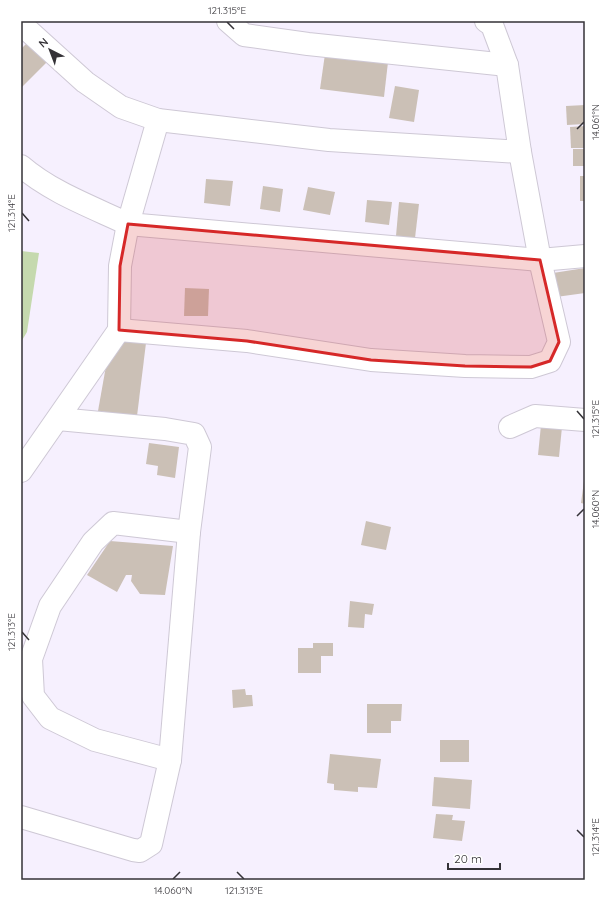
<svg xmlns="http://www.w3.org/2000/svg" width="606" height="901" font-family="Quicksand,sans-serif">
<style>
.green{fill:#c5d9ae}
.building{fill:#cbc0b6}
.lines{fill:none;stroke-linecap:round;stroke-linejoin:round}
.minor-casing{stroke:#cec8d5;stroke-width:24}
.minor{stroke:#fff;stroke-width:22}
.marked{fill:#d62828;fill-opacity:0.2;stroke:#d62828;stroke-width:3;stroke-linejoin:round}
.ticks{fill:none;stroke:#343237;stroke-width:1.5}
.neatline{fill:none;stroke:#343237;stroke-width:1.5}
.ticks-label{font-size:10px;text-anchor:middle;fill:#343237}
</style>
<rect width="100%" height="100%" fill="#f6f0fe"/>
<!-- green -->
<polygon class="green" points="21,251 39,253 27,332 21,342"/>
<!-- building -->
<g class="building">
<polygon points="28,42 47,62 21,88 21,49"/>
<polygon points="325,54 388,62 384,97 320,89"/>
<polygon points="395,86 419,90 414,122 389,118"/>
<polygon points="585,105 585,124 567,125 566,106"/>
<polygon points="585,126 585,148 571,148 570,127"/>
<rect x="573" y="149" width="12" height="17"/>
<rect x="580" y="176" width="5" height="25"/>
<polygon points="206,179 233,181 230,206 204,203"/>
<polygon points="263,186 283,189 280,212 260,209"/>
<polygon points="308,187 335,192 330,215 303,210"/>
<polygon points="367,200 392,202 389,225 365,222"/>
<polygon points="399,202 419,204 415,238 396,236"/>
<polygon points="585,268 585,293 556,297 553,273"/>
<polygon points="185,288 209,289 208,316 184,316"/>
<polygon points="124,341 146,343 137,416 98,411 106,366"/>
<polygon points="541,425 562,427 559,457 538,455"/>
<polygon points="149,443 179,447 175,478 157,475 158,466 146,464"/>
<polygon points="584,481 585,481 585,504 581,503"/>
<polygon points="366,521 391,527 386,550 361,545"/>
<polygon points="110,541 173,546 165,595 140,594 131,581 132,575 126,575 117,592 87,575"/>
<polygon points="350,601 374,604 372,615 365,614 364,628 348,627"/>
<polygon points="313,643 333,643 333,656 321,656 321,673 298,673 298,648 313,648"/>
<polygon points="245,689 246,695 252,695 253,706 233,708 232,690"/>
<polygon points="367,704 402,704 401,721 391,721 391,733 367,733"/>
<rect x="440" y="740" width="29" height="22"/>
<polygon points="330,754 381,759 377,788 358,787 358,792 334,790 334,784 327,783"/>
<polygon points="434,777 472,780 470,809 432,806"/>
<polygon points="436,814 453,815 452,820 465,821 462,841 433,838"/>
</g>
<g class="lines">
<defs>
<g id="minor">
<polyline points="228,21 244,35 308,44 507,65"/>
<polyline points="21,24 85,82 121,107 158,120 329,140 520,152"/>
<path d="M21,166C51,192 92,207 128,224L540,260L585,256"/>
<polyline points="119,330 247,341 371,360 465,366 531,367 550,361 559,342 540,260 520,152 507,65 492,25 486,21"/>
<polyline points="510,427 535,416 585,420"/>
<polyline points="21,471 119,330 120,266 128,224 158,120"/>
<polyline points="170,760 95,740 50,718 33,696 31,659 50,606 93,542 113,523 189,532"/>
<polyline points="21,817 133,850 140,851 151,844 170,760 189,532 200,447 194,434 165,429 58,419"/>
</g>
</defs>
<!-- minor casing -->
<use href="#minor" class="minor-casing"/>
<!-- minor -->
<use href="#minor" class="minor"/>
</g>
<!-- marked area -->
<path class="marked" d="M128,224L540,260L559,342L550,361L531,367L465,366L371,360L247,341L119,330L120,266Z"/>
<!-- ticks -->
<path class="ticks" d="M227,22L234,29M577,129L584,122M22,213L29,221M577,411L584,419M577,516L584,509M22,632L29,640M577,830L584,837M237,872L244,879M173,879L180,872"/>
<!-- border -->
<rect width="606" height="901" fill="none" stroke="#ffffff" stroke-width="44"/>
<!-- north arrow -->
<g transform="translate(50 50) rotate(318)" stroke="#ffffff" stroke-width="3" paint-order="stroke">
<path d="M0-3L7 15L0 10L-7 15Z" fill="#343237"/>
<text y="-6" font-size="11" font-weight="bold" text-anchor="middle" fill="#343237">N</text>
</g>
<!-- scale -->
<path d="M448 863v6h52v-6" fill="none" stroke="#343237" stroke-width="2"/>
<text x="454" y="863" font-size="12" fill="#343237" stroke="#ffffff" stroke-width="3" paint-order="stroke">20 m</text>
<rect x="22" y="22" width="562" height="857" class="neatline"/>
<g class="ticks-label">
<text x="227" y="14">121.315°E</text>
<text transform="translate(595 122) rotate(-90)" y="4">14.061°N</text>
<text transform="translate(11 213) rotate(-90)" y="4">121.314°E</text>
<text transform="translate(595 419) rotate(-90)" y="4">121.315°E</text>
<text transform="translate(595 509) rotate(-90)" y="4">14.060°N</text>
<text transform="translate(11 632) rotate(-90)" y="4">121.313°E</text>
<text transform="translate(595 837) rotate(-90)" y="4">121.314°E</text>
<text x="173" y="894">14.060°N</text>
<text x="244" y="894">121.313°E</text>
</g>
</svg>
